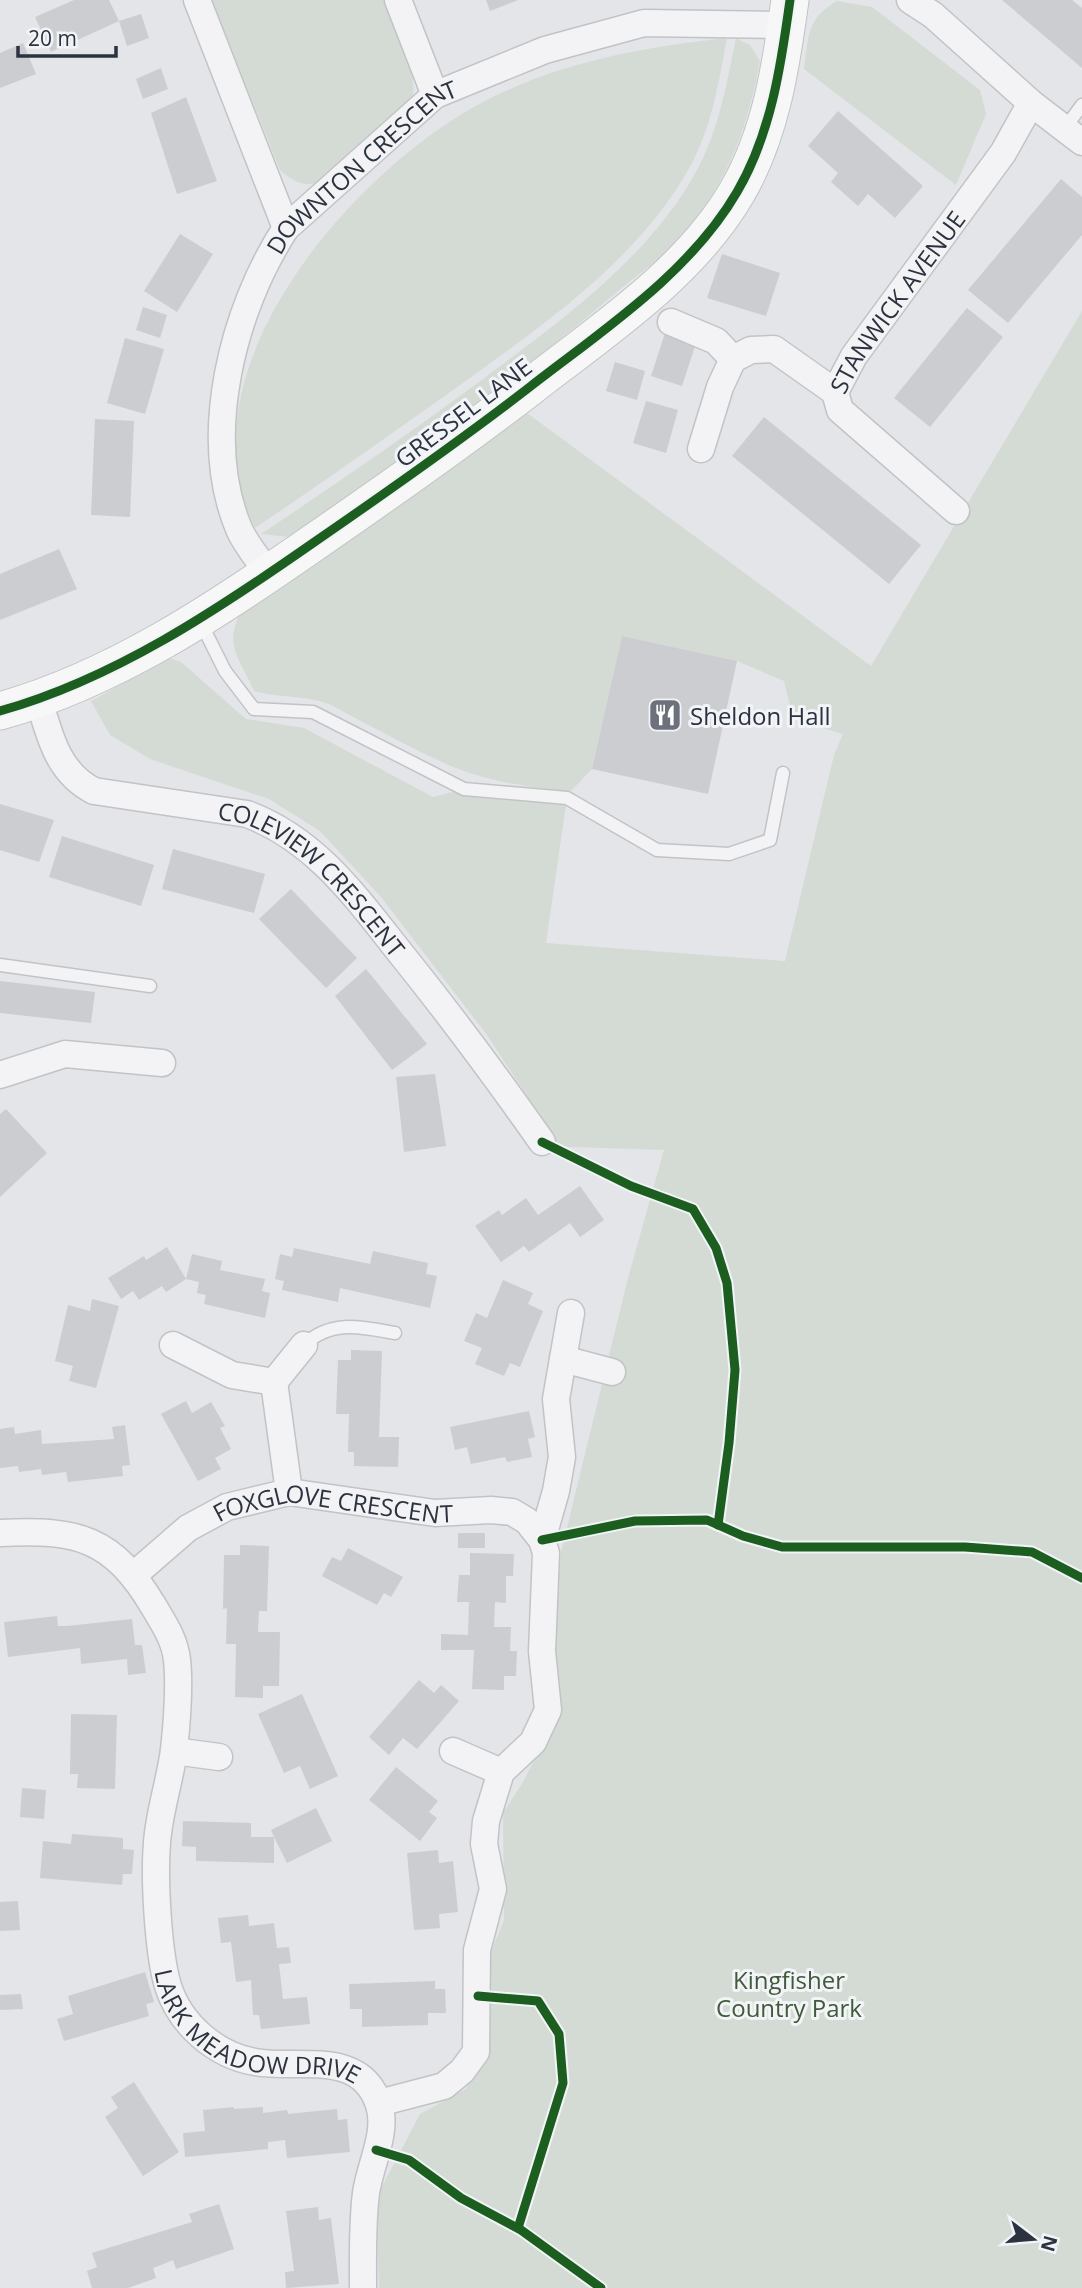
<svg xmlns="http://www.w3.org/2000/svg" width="1082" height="2288" font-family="'Open Sans',sans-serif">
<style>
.green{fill:#d4dbd4}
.building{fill:#cccdd0}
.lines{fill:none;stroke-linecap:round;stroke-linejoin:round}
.lane-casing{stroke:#c2c3c6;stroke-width:15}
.street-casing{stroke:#c2c3c6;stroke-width:29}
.secondary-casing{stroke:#c2c3c6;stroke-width:39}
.lane{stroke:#f3f3f5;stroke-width:12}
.street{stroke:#f3f3f5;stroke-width:26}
.secondary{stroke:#f7f7f7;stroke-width:37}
.cycleway-casing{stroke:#f2f4f7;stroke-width:13}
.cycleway{stroke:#1b5e20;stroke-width:9}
.labels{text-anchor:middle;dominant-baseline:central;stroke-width:6;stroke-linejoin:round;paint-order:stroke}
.street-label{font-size:24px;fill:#2c3340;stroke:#f2f4f7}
.poi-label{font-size:24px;fill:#2c3340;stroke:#f2f4f7;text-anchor:start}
.park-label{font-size:24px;fill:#405a3a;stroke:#f2f4f7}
</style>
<rect width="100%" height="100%" fill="#e3e5e8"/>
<!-- green -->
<g class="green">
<path d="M212,0H385C397,30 419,69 412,101L317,183C302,187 291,180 280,170Z"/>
<path d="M837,1L872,7L980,90L986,114L956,185L804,69C809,36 806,19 837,1Z"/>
<path d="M727,38C719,81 712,126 691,165C640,258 547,322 463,383C394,432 325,481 255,528C178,374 346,180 472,108C550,64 640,47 727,38Z"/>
<path d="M736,38L750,45L760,61C747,129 731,173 688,230C669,255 636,275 612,296C510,384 399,460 289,537L261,534C339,482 416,429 491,373C567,316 651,255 697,170C719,130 727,82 736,38Z"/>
<path d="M1082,311V2288H379L376,2198L420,2114L466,2089L486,2054L488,1959L504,1920L503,1813L523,1782L555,1718L556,1611L561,1552L628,1278L664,1150L542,1146L549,1130L487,1035L381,897L320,831L269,799L150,759L110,735L91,701L169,658L181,662L246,719L304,728L433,797L464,789L567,798L546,943L785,961L834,755L843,734L793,719L784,681L737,661L622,636L592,769L570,792C527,787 484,781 444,763C405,745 367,724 329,704C305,695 279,698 254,691C239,656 223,647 242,609L527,413L871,666Z"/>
</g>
<!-- building -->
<g class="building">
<polygon points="74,0 109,0 119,21 141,14 149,38 127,46 119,21 51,52 35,17"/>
<polygon points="486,0 518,0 490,11"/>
<polygon points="1002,0 1072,0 1082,8 1082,68"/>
<polygon points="23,43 36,74 0,88 0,53"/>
<polygon points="161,68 168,89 143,99 136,79"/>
<polygon points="186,97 217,181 177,194 151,113"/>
<polygon points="838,111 923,186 895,218 868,194 858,206 831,182 838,173 808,146"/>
<polygon points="1061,179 1082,197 1082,235 1008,323 968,290"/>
<polygon points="180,234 213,254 177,312 144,291"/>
<polygon points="722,254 780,273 766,316 707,298"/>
<polygon points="143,307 167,315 160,338 136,330"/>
<polygon points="967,308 1003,337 930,427 894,398"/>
<polygon points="665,333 696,343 682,386 651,376"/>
<polygon points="125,338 164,349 145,414 107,403"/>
<polygon points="615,362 645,371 637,400 606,391"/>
<polygon points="646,401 678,410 666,453 633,443"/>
<polygon points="764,417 921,545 889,584 732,456"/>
<polygon points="95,419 134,421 130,517 91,515"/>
<polygon points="59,549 77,589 0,620 0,574"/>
<polygon points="622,636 737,661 708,794 592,769"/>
<polygon points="0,804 54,820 39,862 0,850"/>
<polygon points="62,836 154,865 141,906 49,877"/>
<polygon points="173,849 265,874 254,913 162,889"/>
<polygon points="291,889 357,958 326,988 259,919"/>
<polygon points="366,969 427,1044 392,1070 335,996"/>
<polygon points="0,981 95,992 91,1023 0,1013"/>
<polygon points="435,1074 446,1146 404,1152 396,1077"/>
<polygon points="6,1109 47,1153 0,1197 0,1114"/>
<polygon points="580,1186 604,1220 580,1237 570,1223 529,1252 524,1246 501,1262 475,1226 499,1210 502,1215 526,1198 538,1215"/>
<polygon points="167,1247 186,1279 192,1254 222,1261 220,1270 265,1279 262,1291 270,1293 265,1318 204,1304 206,1295 197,1293 199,1282 186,1279 166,1292 162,1286 139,1300 133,1291 121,1299 108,1278 144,1256 146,1260"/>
<polygon points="294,1248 370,1264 373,1251 428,1263 426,1274 437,1276 430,1308 340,1288 338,1302 282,1290 284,1281 275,1279 280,1254 292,1257"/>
<polygon points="503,1280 533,1293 528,1304 543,1311 520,1367 510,1363 504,1376 475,1364 482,1348 464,1341 476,1313 487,1318"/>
<polygon points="92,1299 119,1306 96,1388 69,1381 73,1366 55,1361 68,1305 90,1311"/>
<polygon points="351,1350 382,1351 379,1437 399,1437 398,1467 354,1466 354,1452 348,1452 349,1414 336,1414 338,1360 351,1360"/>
<polygon points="186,1401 192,1413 211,1402 225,1426 220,1428 231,1449 215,1458 221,1469 198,1481 161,1414"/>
<polygon points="529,1411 535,1437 528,1439 532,1457 507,1462 505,1457 471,1464 467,1447 455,1450 450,1427"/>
<polygon points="125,1425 130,1465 122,1466 123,1476 68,1482 66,1472 42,1475 41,1469 19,1472 18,1466 0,1468 0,1429 14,1427 15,1434 41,1430 42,1444 114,1439 112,1427"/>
<rect x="458" y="1533" width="27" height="15"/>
<polygon points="240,1545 269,1546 267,1611 259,1611 258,1632 280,1632 279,1686 263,1686 263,1698 235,1697 236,1644 226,1644 227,1608 223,1609 224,1555 240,1555"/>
<polygon points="348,1548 403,1577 391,1597 384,1593 377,1605 322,1576 332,1557 341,1561"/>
<polygon points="470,1553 514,1554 513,1576 506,1576 506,1603 495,1602 494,1627 511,1627 510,1651 517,1651 516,1676 504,1676 504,1690 472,1689 474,1650 441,1650 441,1634 468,1635 469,1602 457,1602 459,1575 470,1575"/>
<polygon points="57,1616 58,1626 67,1626 132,1619 135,1645 142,1645 146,1673 128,1675 127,1659 81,1664 80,1648 8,1657 4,1622"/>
<polygon points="419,1680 434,1693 441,1685 459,1701 417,1749 403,1738 389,1755 369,1737"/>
<polygon points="302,1694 338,1776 310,1789 300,1766 284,1773 258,1714"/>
<polygon points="71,1714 117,1715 115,1789 77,1788 78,1774 70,1774"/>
<polygon points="396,1767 438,1801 429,1812 437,1818 420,1841 369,1800"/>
<polygon points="22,1788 46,1790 44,1819 20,1817"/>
<polygon points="316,1808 332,1841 287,1863 274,1837 274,1863 196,1861 196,1847 182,1846 183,1821 251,1823 251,1837 274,1837 271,1830"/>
<polygon points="72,1834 123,1838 123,1849 134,1850 132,1874 123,1874 122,1885 40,1878 43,1841 71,1844"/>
<polygon points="438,1850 439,1863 453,1861 458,1912 439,1914 440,1928 414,1930 407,1853"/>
<polygon points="18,1901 20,1930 0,1931 0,1902"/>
<polygon points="248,1915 249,1926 274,1923 277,1948 289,1947 291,1963 279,1964 283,1999 307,1997 310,2024 261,2029 259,2015 253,2015 251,1980 236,1982 231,1942 221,1943 218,1918"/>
<polygon points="145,1972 154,2002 146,2004 149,2016 64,2041 57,2019 73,2014 68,1996"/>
<polygon points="435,1981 435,1989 445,1989 446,2013 428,2013 428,2025 362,2027 362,2009 350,2009 349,1984"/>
<polygon points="21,1994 23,2009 0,2010 0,1995"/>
<polygon points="134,2082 179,2152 143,2176 105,2117 118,2108 111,2097"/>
<polygon points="234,2107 234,2109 263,2107 263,2113 287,2110 288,2114 337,2109 338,2120 347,2119 350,2152 287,2158 285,2140 268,2142 268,2149 185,2157 183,2133 205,2131 203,2110"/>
<polygon points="219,2204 234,2249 176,2269 173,2260 166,2263 153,2268 156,2278 128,2288 92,2288 87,2271 97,2267 92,2253 192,2222 189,2214"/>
<polygon points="318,2207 319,2220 331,2218 339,2284 286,2288 285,2272 294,2271 286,2211"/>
</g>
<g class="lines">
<defs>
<g id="lane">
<polyline points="1065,128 1082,105"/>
<polyline points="201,623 225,671 254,709 313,712 464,789 567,798 657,850 729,854 770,840 783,773"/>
<polyline points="0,965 150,986"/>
<path d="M304,1345C331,1319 362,1327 395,1333"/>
</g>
<g id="street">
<polyline points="197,0 286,228"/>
<polyline points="398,0 435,95"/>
<polyline points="910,0 933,15 1031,103 1082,142"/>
<polyline points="671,322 716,341 733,359"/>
<polyline points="701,449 720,387 733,359 751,350 774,349 835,392"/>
<path id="s1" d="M956,511L840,410L835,392L854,356L1003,153L1031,103"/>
<path id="s2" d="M269,574C259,560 246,545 239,529C200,436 233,309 286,228L435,95L545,50L644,23L787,25"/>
<path id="s3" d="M39,700C50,737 58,773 94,791L247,814C317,840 357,899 402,955C451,1016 497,1078 542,1142"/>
<polyline points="0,1075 65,1054 162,1063"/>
<polyline points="173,1345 232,1375 274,1382 289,1492"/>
<polyline points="563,1359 612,1372"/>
<polyline points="274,1382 304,1345"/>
<path id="s4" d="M0,1533C78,1529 113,1538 154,1607C164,1624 175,1640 177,1660C180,1688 177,1722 174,1750C170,1781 159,1812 157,1843C154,1878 158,1953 168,1986C180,2024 215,2055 255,2062C299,2070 361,2048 379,2105C388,2132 370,2165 366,2193C362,2225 363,2256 363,2288"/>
<polyline points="542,1540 556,1491 562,1457 556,1399 571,1313"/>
<path id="s5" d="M135,1574L188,1528L227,1507L289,1492L435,1513L491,1510L512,1512L527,1521L542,1540L546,1553L542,1651L548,1710L533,1742L501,1772L486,1821L484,1844L493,1889L477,1950L476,2052L462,2071L444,2086L379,2103"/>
<polyline points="174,1751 219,1757"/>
<polyline points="453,1751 501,1772"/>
</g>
<path id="secondary" d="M0,711C114,679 217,610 313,543C387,492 460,441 531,386C603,330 690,273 737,192C771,134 781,66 790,0"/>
</defs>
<!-- lane casing -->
<use href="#lane" class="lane-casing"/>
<!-- street casing -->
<use href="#street" class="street-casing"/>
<!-- secondary casing -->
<use href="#secondary" class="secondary-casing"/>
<!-- lane -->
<use href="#lane" class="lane"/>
<!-- street -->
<use href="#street" class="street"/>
<!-- secondary -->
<use href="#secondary" class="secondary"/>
<defs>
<g id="cycleway">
<path d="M0,711C114,679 217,610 313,543C387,492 460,441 531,386C603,330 690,273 737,192C771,134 781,66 790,0"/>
<polyline points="542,1142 631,1186 693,1209 716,1248 727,1283 735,1370 729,1443 718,1525"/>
<polyline points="542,1540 635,1521 707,1520 743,1536 782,1547 965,1547 1032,1552 1082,1578"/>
<polyline points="478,1996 538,2001 559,2034 563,2083 518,2228"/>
<polyline points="376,2150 409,2160 461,2198 521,2230 601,2288"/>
</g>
</defs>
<!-- cycleway casing -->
<use href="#cycleway" class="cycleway-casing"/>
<!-- cycleway -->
<use href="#cycleway" class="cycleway"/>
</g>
<!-- icons -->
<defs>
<symbol id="restaurant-square" viewBox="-11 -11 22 22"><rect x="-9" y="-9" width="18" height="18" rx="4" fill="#6c717b" stroke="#f2f4f7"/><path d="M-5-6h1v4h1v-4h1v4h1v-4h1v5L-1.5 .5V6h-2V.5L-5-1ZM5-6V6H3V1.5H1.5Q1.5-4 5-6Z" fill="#fff"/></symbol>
</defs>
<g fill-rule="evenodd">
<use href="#restaurant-square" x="646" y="696" width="38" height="38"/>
</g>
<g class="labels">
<!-- street labels -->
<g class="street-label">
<text stroke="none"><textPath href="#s2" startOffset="467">DOWNTON CRESCENT</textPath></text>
<text stroke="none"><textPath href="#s1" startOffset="282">STANWICK AVENUE</textPath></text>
<text transform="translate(463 412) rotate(-37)">GRESSEL LANE</text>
<text stroke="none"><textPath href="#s3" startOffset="355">COLEVIEW CRESCENT</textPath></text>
<text stroke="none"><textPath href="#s5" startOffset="222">FOXGLOVE CRESCENT</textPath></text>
<text stroke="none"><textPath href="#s4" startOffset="676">LARK MEADOW DRIVE</textPath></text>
</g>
<!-- poi labels -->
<g class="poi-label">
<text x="690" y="715">Sheldon Hall</text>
</g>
<!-- park labels -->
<g class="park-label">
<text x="789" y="1979">Kingfisher<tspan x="789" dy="28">Country Park</tspan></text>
</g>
</g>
<!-- north arrow -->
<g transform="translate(1033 2239) rotate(106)" stroke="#f2f4f7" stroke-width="5" paint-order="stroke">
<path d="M0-5L12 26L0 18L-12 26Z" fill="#2c3340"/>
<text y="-10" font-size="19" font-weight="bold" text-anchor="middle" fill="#2c3340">N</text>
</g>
<!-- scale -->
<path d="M18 46v10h98v-10" fill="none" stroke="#2c3340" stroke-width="3.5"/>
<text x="28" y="46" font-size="21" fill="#2c3340" stroke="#f2f4f7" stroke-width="5" paint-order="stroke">20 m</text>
</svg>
